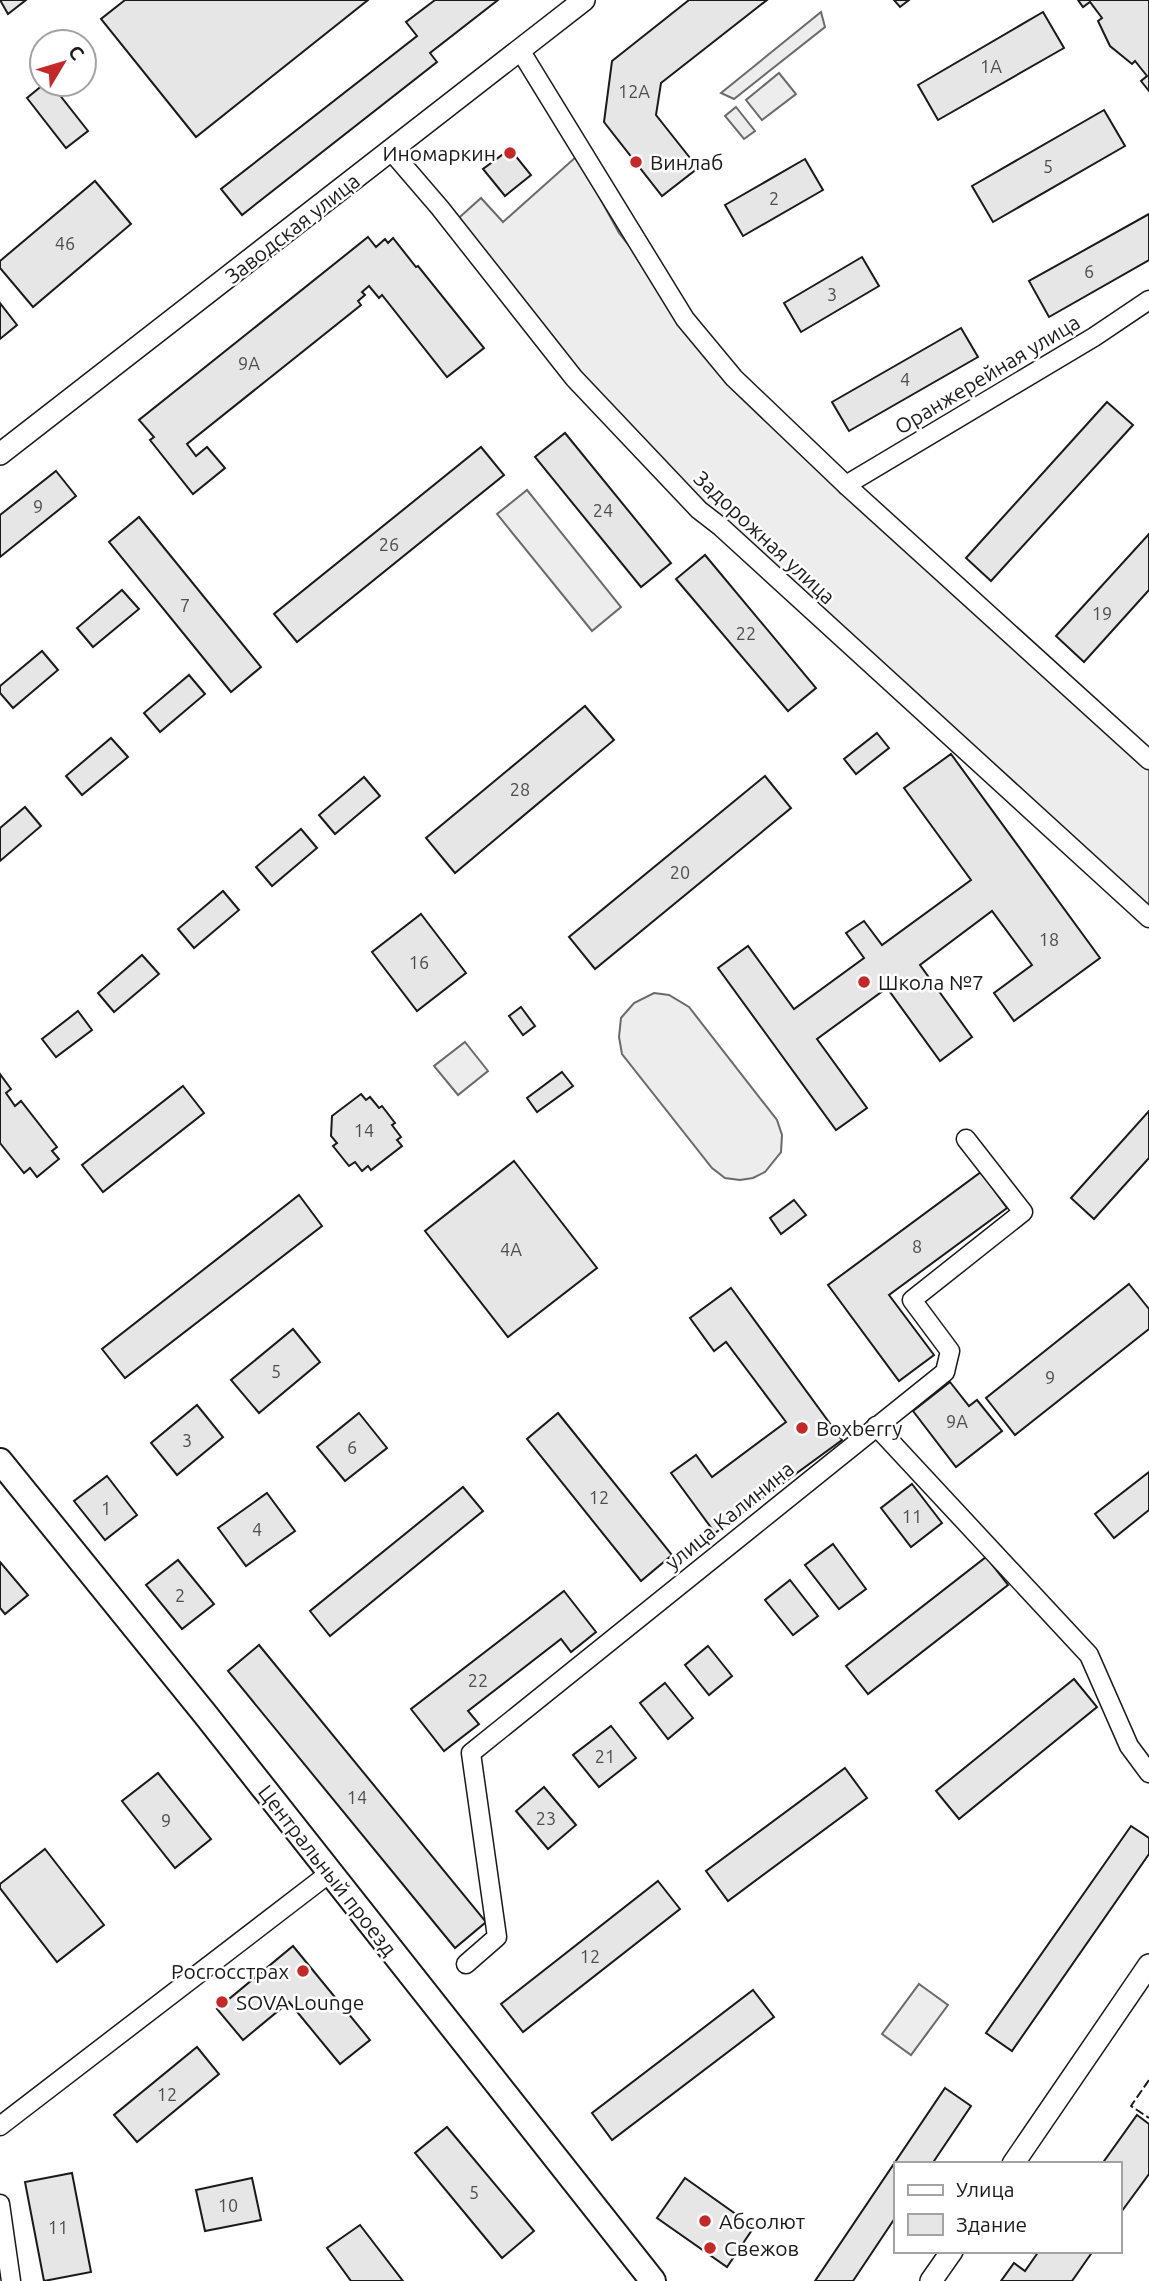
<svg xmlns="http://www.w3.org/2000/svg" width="1149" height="2281" font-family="Ubuntu,sans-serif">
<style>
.built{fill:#ededed;stroke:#6a6a6a;stroke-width:2}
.building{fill:#e6e6e6;stroke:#1a1a1a;stroke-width:2}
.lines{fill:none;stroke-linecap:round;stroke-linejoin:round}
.minor-casing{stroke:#1a1a1a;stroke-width:21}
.tertiary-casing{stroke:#1a1a1a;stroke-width:24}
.secondary-casing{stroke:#1a1a1a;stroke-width:28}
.minor{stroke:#fff;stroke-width:18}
.tertiary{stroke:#fff;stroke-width:21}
.secondary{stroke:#fff;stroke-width:24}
.fence{stroke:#1a1a1a;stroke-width:2;stroke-dasharray:9 3.5;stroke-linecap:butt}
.poi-dot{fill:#c62828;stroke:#fff;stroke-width:2.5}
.labels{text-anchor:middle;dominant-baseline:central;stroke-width:5;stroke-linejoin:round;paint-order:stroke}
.number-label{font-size:18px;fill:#4d4d4d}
.poi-label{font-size:21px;fill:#1a1a1a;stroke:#fff;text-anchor:start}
.street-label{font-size:21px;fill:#1a1a1a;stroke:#fff}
</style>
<rect width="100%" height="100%" fill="#fff"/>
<!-- built -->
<g class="built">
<polygon points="821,12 825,27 734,99 721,93"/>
<polygon points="779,73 796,94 762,120 746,100"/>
<polygon points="736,107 755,131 744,139 725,116"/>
<polygon points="577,156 619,233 734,378 1149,760 1149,922 699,510 452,224 481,198 503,222"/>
<polygon points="527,490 621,607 592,631 497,514"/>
<polygon points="654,993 669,995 689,1007 777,1120 782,1135 781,1152 765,1172 753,1178 740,1180 725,1178 712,1168 622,1054 619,1037 621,1018 634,1003"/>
<polygon points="465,1042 488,1071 458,1095 434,1066"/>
<polygon points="919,1984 948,2005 911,2055 882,2034"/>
</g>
<!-- building -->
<g class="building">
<polygon points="0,0 26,0 8,14"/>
<polygon points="125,0 368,0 196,137 101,19"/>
<polygon points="435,0 498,0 430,53 437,62 242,215 221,189 417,36 406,22"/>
<polygon points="689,0 767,0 661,83 656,115 698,168 662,196 604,122 612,61"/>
<polygon points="894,0 909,0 900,7"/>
<polygon points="1078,0 1149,0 1149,91 1141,81 1147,76 1135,61 1132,64 1110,46 1098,21 1102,18 1090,2 1083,7"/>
<polygon points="1043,12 1064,48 938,120 918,85"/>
<polygon points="44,84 51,84 88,131 66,148 27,98"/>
<polygon points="1104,110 1125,146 993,222 972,186"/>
<polygon points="510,149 531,175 505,196 483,169"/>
<polygon points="805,159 823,190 743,236 725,205"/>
<polygon points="95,181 131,224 33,307 0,268 0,261"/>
<polygon points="1149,214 1149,260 1049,317 1029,281"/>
<polygon points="368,237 376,247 385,239 388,243 393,238 416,267 418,266 484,348 447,377 382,295 379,298 369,286 362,292 365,295 358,301 361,305 187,444 196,456 207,447 225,468 193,494 150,440 154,437 139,420"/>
<polygon points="862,257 879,286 801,332 784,303"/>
<polygon points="0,303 17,325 0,339"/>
<polygon points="961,328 978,357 849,431 832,402"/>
<polygon points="1107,402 1133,425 991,581 966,558"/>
<polygon points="565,433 671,563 641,587 535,457"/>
<polygon points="481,447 504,475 297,642 274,614"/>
<polygon points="56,471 76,496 0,557 0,515"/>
<polygon points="139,517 261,667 231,692 109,542"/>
<polygon points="1149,534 1149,590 1084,662 1056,636"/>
<polygon points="705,555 816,688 788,711 676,579"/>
<polygon points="122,590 139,609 93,647 77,628"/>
<polygon points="42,651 58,670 13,708 0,693 0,686"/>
<polygon points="189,675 205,694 160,732 144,713"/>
<polygon points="585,706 614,740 455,873 426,838"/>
<polygon points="877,733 889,748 856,774 844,759"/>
<polygon points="111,738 128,757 82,795 66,776"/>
<polygon points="951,754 1100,958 1014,1021 994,993 1032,965 992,911 920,965 972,1037 940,1061 887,988 817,1039 867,1108 836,1130 718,968 748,946 794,1009 864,958 846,933 864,921 882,945 971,880 904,788"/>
<polygon points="765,776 791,808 595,969 569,937"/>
<polygon points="364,777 380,796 335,834 319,815"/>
<polygon points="25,807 41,826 0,861 0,828"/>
<polygon points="301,829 317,848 272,886 256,867"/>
<polygon points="223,891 239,910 194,948 178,929"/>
<polygon points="421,914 466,973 417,1011 372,952"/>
<polygon points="142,955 159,974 114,1012 98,993"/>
<polygon points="521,1007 535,1026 523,1035 509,1016"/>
<polygon points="78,1011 92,1030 56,1057 42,1039"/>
<polygon points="562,1072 573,1086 537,1112 527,1098"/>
<polygon points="0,1074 11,1089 6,1093 15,1106 21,1101 57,1147 52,1151 59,1159 37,1177 30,1168 24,1173 0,1143"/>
<polygon points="183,1086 204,1113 103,1192 82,1165"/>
<polygon points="361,1094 366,1100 370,1097 379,1108 382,1106 395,1123 392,1125 401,1137 397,1140 402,1146 371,1170 368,1166 362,1171 355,1162 349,1166 333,1146 337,1143 331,1136 332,1116"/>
<polygon points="1149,1111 1149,1158 1094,1219 1071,1198"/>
<polygon points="514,1161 597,1268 508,1337 425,1231"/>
<polygon points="981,1172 1007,1208 889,1295 934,1355 899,1381 828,1285"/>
<polygon points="299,1195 322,1226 125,1378 102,1349"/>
<polygon points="794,1200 806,1215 781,1234 770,1218"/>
<polygon points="1129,1284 1149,1309 1149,1329 1015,1435 986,1398"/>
<polygon points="731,1288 842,1440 715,1533 671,1473 696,1455 712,1477 786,1422 726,1342 714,1351 690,1318"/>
<polygon points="293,1329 320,1362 259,1413 231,1380"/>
<polygon points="950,1382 969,1406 977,1400 1002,1431 956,1467 913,1411"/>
<polygon points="197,1405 223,1437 177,1475 151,1443"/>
<polygon points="359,1413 387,1448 345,1481 317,1447"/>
<polygon points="558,1413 672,1555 641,1581 527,1439"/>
<polygon points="1149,1472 1149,1510 1114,1538 1095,1514"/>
<polygon points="107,1476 137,1515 105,1540 74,1501"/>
<polygon points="912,1484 942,1523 911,1547 881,1508"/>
<polygon points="463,1487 483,1511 330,1636 310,1611"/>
<polygon points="267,1493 295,1531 246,1566 218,1528"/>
<polygon points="833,1544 866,1589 839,1609 805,1565"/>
<polygon points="986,1557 1008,1585 868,1694 846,1666"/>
<polygon points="178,1560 214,1604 182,1629 146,1585"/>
<polygon points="0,1562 28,1595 5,1614 0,1608"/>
<polygon points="790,1580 818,1616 793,1635 765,1600"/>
<polygon points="564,1591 596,1632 571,1652 561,1639 468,1711 479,1724 444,1751 411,1709"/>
<polygon points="259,1645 486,1922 455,1948 228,1671"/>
<polygon points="708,1646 732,1676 709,1695 685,1665"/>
<polygon points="1074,1679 1097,1707 959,1819 936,1791"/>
<polygon points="665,1683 693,1718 668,1739 640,1703"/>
<polygon points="611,1726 636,1758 599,1787 573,1755"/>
<polygon points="845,1768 867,1798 728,1901 706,1871"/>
<polygon points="158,1773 211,1839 175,1868 122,1801"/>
<polygon points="544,1787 576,1825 548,1849 516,1811"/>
<polygon points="1131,1826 1149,1838 1149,1854 1012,2051 986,2033"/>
<polygon points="45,1849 104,1925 57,1962 0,1888 0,1884"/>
<polygon points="658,1881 680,1909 523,2032 501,2004"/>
<polygon points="293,1946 370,2040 340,2064 289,2002 243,2040 217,2009"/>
<polygon points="753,1990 774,2017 612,2140 592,2113"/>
<polygon points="197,2047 219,2074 137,2142 114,2115"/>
<polygon points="945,2088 971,2106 932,2164 895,2164 895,2218 853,2281 815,2281"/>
<polygon points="1137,2115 1149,2124 1149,2174 1119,2215 1119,2164 1102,2164"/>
<polygon points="447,2127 534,2231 502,2258 415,2153"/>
<polygon points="72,2173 91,2272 44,2281 25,2182"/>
<polygon points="252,2178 261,2220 205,2231 196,2190"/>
<polygon points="685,2178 754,2227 727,2267 657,2218"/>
<polygon points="360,2225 403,2281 351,2281 327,2248"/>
<polygon points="1039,2251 1093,2251 1072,2281 1001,2281 1014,2263 1025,2271"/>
</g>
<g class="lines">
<defs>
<g id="minor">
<polyline points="520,50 685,319 734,378 846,485 1149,760"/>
<polyline points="391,151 440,208 574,378 699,510 721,527 1149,918"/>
<polyline points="846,485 1094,337 1149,300"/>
<polyline points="876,1426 1089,1655 1129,1746 1149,1773"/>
<polyline points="466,1964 497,1937 471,1753 945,1372 950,1351 912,1300 1023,1212 966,1139"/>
<polyline points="0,2126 331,1872"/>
<polyline points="0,2204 11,2281"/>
</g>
<g id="tertiary">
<polyline points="0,454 584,0"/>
<polyline points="1013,2164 1149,1965"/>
<polyline points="931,2281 952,2251"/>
</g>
<polyline id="secondary" points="0,1461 205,1714 653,2281"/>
</defs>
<!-- minor casing -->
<use href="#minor" class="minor-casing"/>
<!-- tertiary casing -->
<use href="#tertiary" class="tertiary-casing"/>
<!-- secondary casing -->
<use href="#secondary" class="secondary-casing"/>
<!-- minor -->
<use href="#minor" class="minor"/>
<!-- tertiary -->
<use href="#tertiary" class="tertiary"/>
<!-- secondary -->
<use href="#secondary" class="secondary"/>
<!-- fence -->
<polyline class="fence" points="1149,2080 1131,2106 1149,2118"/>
</g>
<!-- markers -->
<g class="poi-dot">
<circle cx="510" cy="153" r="7"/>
<circle cx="636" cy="162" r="7"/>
<circle cx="864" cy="982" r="7"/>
<circle cx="802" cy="1428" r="7"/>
<circle cx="303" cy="1971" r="7"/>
<circle cx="222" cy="2002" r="7"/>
<circle cx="705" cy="2221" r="7"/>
<circle cx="710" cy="2248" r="7"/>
</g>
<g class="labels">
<!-- number labels -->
<g class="number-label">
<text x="991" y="66">1А</text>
<text x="634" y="91">12А</text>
<text x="1048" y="166">5</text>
<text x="774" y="198">2</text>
<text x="65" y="243">46</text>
<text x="1089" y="271">6</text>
<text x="832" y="294">3</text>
<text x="249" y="363">9А</text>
<text x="905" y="379">4</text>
<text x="38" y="506">9</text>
<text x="603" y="510">24</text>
<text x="389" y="544">26</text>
<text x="185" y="605">7</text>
<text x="1102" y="613">19</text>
<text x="746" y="633">22</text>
<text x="520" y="789">28</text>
<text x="680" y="872">20</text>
<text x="1049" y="939">18</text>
<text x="419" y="962">16</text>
<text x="364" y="1130">14</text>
<text x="917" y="1246">8</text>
<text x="511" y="1249">4А</text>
<text x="276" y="1371">5</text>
<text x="1050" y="1377">9</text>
<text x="957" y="1421">9А</text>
<text x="187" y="1440">3</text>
<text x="352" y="1447">6</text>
<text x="599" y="1497">12</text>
<text x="106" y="1508">1</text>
<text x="912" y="1516">11</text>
<text x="257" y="1529">4</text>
<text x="180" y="1595">2</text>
<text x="478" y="1680">22</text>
<text x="605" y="1756">21</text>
<text x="357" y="1797">14</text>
<text x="546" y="1818">23</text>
<text x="166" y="1820">9</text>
<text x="590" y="1956">12</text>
<text x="167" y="2094">12</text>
<text x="474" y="2192">5</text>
<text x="228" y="2205">10</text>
<text x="58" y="2227">11</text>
</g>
<!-- poi labels -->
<g class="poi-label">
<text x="496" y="153" text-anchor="end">Иномаркин</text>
<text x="650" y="162">Винлаб</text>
<text x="878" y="982">Школа №7</text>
<text x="816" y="1428">Boxberry</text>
<text x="289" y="1971" text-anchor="end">Росгосстрах</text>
<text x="236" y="2002">SOVA Lounge</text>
<text x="719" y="2221">Абсолют</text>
<text x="724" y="2248">Свежов</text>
</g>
<!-- street labels -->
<g class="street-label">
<text transform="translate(292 228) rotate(-38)">Заводская улица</text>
<text transform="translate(987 374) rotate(-31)">Оранжерейная улица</text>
<text transform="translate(765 537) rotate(43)">Задорожная улица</text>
<text transform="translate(729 1515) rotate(-39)">улица Калинина</text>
<text transform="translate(328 1870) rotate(52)">Центральный проезд</text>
</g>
</g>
<!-- legend -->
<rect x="894" y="2162" width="228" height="91" fill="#ffffff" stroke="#a3a3a3" stroke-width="2"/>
<rect x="908" y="2185" width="35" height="10" fill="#ffffff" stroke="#a3a3a3" stroke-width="2"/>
<text x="956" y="2197" font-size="21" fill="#1a1a1a">Улица</text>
<rect x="908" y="2214" width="35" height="21" fill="#e6e6e6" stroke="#a3a3a3" stroke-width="2"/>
<text x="956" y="2232" font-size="21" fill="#1a1a1a">Здание</text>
<!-- north arrow -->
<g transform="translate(63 63) rotate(52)"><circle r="33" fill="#ffffff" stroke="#a3a3a3" stroke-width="2"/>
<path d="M0-5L12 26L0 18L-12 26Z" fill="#c62828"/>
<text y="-10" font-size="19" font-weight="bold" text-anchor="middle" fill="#1a1a1a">С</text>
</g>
</svg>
